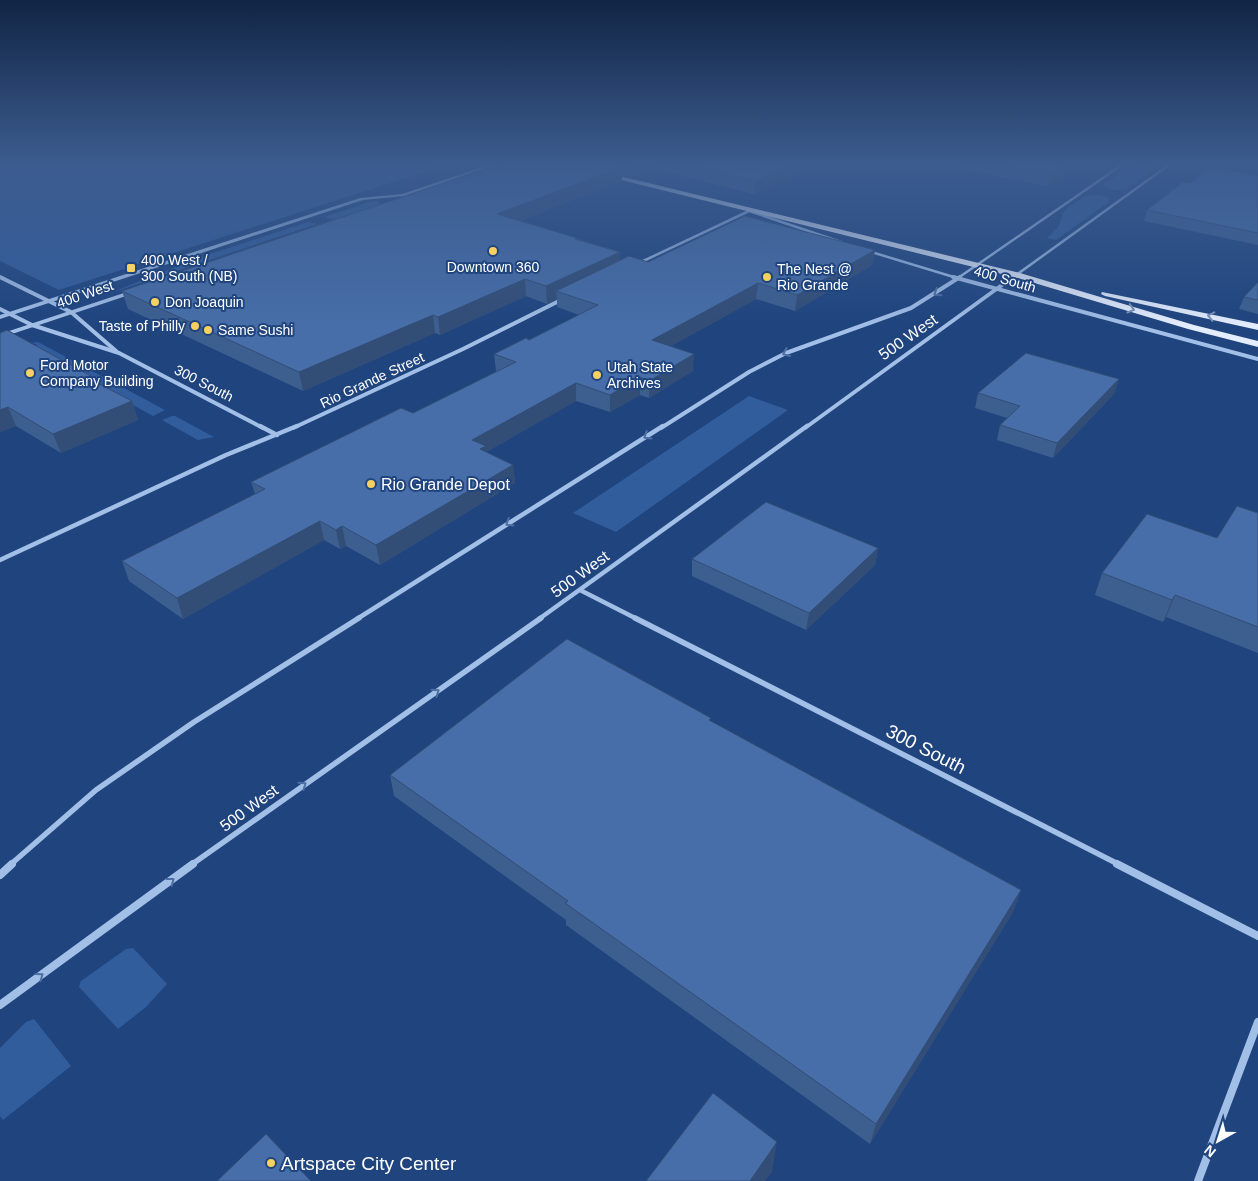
<svg xmlns="http://www.w3.org/2000/svg" width="1258" height="1181" font-family="Arial,sans-serif">
<style>
.green{fill:#325d9c}
.lines{fill:none;stroke-linecap:round;stroke-linejoin:round}
.minor-far4{stroke:#a2bfe7;stroke-width:2.5}
.minor-far3{stroke:#a2bfe7;stroke-width:4}
.minor-far2{stroke:#a2bfe7;stroke-width:4.5}
.minor-far1{stroke:#a2bfe7;stroke-width:5.5}
.minor{stroke:#a2bfe7;stroke-width:8}
.tertiary{fill:#a2bfe7;fill-rule:evenodd}
.primary{fill:#e4edfd;fill-rule:evenodd}
.wall{fill:#3d5f90}
.shaded-wall{fill:#324d76}
.building{fill:#476ea8;stroke:#324d76}
.oneway{stroke:#4d6fa3}
.oneway2{stroke:#7890b7}
.poi-dot{fill:#f6d162;stroke:#1f447e;stroke-width:2}
.labels{text-anchor:middle;dominant-baseline:central;stroke-width:4;stroke-linejoin:round;paint-order:stroke}
.far-poi-label{font-size:14px;fill:#fff;stroke:#1f447e;text-anchor:start}
.far-street-label{font-size:14px;fill:#fff;stroke:#1f447e}
.street-label{font-size:16px;fill:#fff;stroke:#1f447e}
.poi-label{font-size:16px;fill:#fff;stroke:#1f447e;text-anchor:start}
.near-street-label{font-size:19px;fill:#fff;stroke:#1f447e}
.near-poi-label{font-size:19px;fill:#fff;stroke:#1f447e;text-anchor:start}
</style>
<rect width="100%" height="100%" fill="#1f447e"/>
<!-- green -->
<g class="green">
<polygon points="0,162 455,162 59,290 0,261"/>
<polygon points="1135,162 1164,162 1125,190 1112,190 1102,186"/>
<polygon points="1098,195 1108,197 1110,201 1056,240 1047,238 1059,226 1063,213 1067,208 1086,196"/>
<polygon points="377,201 380,204 336,219 326,218 327,216 369,202"/>
<polygon points="308,222 317,224 105,295 201,257"/>
<polygon points="38,342 165,410 153,416 30,349 37,346 36,344 30,343"/>
<polygon points="749,396 788,410 616,532 573,513"/>
<polygon points="172,416 175,416 214,437 198,440 162,420"/>
<polygon points="133,948 167,984 146,1007 118,1029 79,987 81,981 126,949"/>
<polygon points="34,1019 71,1066 3,1120 0,1116 0,1048 26,1022"/>
</g>
<g class="lines">
<!-- minor-far4 -->
<g class="minor-far4">
<polyline points="868,251 957,278"/>
<polyline points="639,263 749,211 841,242"/>
<polyline points="0,277 3,278"/>
<polyline points="958,278 1126,162"/>
<polyline points="1012,278 1173,162"/>
</g>
<!-- minor-far3 -->
<g class="minor-far3">
<polyline points="0,277 71,312 116,351"/>
<polyline points="953,277 1258,359"/>
<polyline points="0,309 32,325 119,353 263,428"/>
<polyline points="293,428 463,349 561,300"/>
<polyline points="661,428 749,372 786,353 911,308 960,277"/>
<polyline points="805,428 1013,277"/>
</g>
<!-- minor-far2 -->
<g class="minor-far2">
<polyline points="260,426 277,435"/>
<polyline points="0,560 226,455 297,426"/>
<polyline points="580,590 637,619"/>
<polyline points="357,619 663,426"/>
<polyline points="539,619 807,426"/>
</g>
<!-- minor-far1 -->
<g class="minor-far1">
<polyline points="635,618 1120,865"/>
<polyline points="10,865 96,790 194,722 359,618"/>
<polyline points="191,865 541,618"/>
</g>
<!-- minor -->
<g class="minor">
<polyline points="1117,864 1258,936"/>
<polyline points="0,875 12,864"/>
<polyline points="0,1005 193,864"/>
<polyline points="1198,1181 1258,1022"/>
</g>
<!-- tertiary -->
<g class="tertiary">
<polygon points="497,162 503,162 405,196 363,200 0,319 0,315 360,198 402,194"/>
<polygon points="133,290 135,291 135,293 0,338 0,334"/>
</g>
<!-- primary -->
<g class="primary">
<polygon points="607,173 1020,273 1194,325 1258,341 1258,347 1188,329 1014,277 605,176 604,175"/>
<polygon points="1102,292 1258,324 1258,330 1105,296 1101,294"/>
</g>
</g>
<!-- wall -->
<g class="wall">
<polygon points="507,162 825,162 754,194 653,169 633,177 622,175 622,181 520,221 620,252 620,261 648,262 875,250 872,265 795,311 756,299 671,346 693,371 649,398 640,395 610,412 576,401 486,452 513,465 515,483 380,565 346,546 340,549 324,540 183,619 129,581 122,561 255,494 251,482 413,413 497,371 496,371 494,354 529,340 579,315 557,307 557,299 547,304 526,296 440,335 435,333 303,391 128,309 122,291"/>
<polygon points="927,162 1086,162 1047,186"/>
<polygon points="1258,176 1258,245 1144,221 1147,210 1190,183"/>
<polygon points="1258,282 1258,314 1239,309 1244,297"/>
<polygon points="0,333 91,376 92,380 132,401 138,420 61,453 16,426 0,432"/>
<polygon points="1119,379 1114,394 1053,458 997,440 1000,425 1007,418 975,408 978,393"/>
<polygon points="1258,513 1258,653 1166,617 1163,622 1095,595 1102,573 1217,538"/>
<polygon points="878,548 875,565 806,630 692,576 692,559"/>
<polygon points="711,721 1021,890 1013,912 870,1144 566,925 566,920 394,796 390,775"/>
</g>
<!-- shaded-wall -->
<g class="shaded-wall">
<polygon points="640,162 653,162 653,169 633,177 633,165"/>
<polygon points="798,162 825,162 754,194 755,181"/>
<polygon points="1069,162 1086,162 1047,186 1050,174"/>
<polygon points="622,167 622,181 498,230 497,214"/>
<polygon points="875,250 872,265 795,311 797,295"/>
<polygon points="620,252 620,269 556,291 557,299 547,304 546,286"/>
<polygon points="525,279 526,296 440,335 438,317"/>
<polygon points="758,283 756,299 652,357 652,340"/>
<polygon points="433,315 435,333 303,391 299,372"/>
<polygon points="694,354 693,371 649,398 649,381"/>
<polygon points="640,377 640,395 610,412 610,395"/>
<polygon points="1119,379 1114,394 1053,458 1057,443"/>
<polygon points="576,383 576,401 486,452 487,465 472,440"/>
<polygon points="132,401 138,420 61,453 53,434"/>
<polygon points="8,407 16,426 0,432 0,410"/>
<polygon points="513,465 515,483 380,565 376,545"/>
<polygon points="320,521 324,540 183,619 177,598"/>
<polygon points="342,526 346,546 340,549 336,530"/>
<polygon points="878,548 875,565 806,630 809,613"/>
<polygon points="1175,595 1166,617 1163,622 1172,600"/>
<polygon points="1021,890 1013,912 870,1144 876,1124"/>
<polygon points="777,1142 772,1172 765,1181 750,1181"/>
</g>
<!-- building -->
<g class="building">
<polygon points="507,162 600,162 622,167 497,214 577,238 575,239 620,252 546,286 525,279 438,317 433,315 299,372 122,291"/>
<polygon points="621,162 640,162 633,165"/>
<polygon points="674,162 798,162 755,181"/>
<polygon points="990,162 1069,162 1050,174"/>
<polygon points="1211,167 1258,176 1258,233 1147,210 1183,182 1190,183"/>
<polygon points="745,216 875,250 797,295 758,283 652,340 694,354 649,381 640,377 610,395 576,383 472,440 486,446 480,449 513,465 376,545 342,526 336,530 320,521 177,598 122,561 265,489 251,482 401,408 413,413 516,362 494,354 526,338 529,340 598,305 556,291 629,256 648,262"/>
<polygon points="1258,282 1258,300 1244,297"/>
<polygon points="7,330 91,376 86,377 132,401 53,434 8,407 0,410 0,333"/>
<polygon points="1026,353 1119,379 1057,443 1000,425 1020,406 978,393"/>
<polygon points="766,502 878,548 809,613 692,559"/>
<polygon points="1237,506 1258,513 1258,627 1175,595 1172,600 1102,573 1147,514 1217,538"/>
<polygon points="567,639 711,718 709,720 1021,890 876,1124 565,903 568,901 390,775"/>
<polygon points="713,1093 777,1142 750,1181 646,1181"/>
<polygon points="266,1134 311,1181 217,1181"/>
</g>
<!-- one-way arrows -->
<defs><path id="oneway-chevron" d="M-2-3.5L2.5 0L-2 3.5" fill="none" stroke-width="1.6" stroke-linecap="round" stroke-linejoin="round" transform="scale(1.25)"/></defs>
<g class="oneway">
<use href="#oneway-chevron" transform="translate(937 293) rotate(147)"/>
<use href="#oneway-chevron" transform="translate(786 353) rotate(156)"/>
<use href="#oneway-chevron" transform="translate(647 436) rotate(148)"/>
<use href="#oneway-chevron" transform="translate(509 523) rotate(148)"/>
<use href="#oneway-chevron" transform="translate(436 692) rotate(-35)"/>
<use href="#oneway-chevron" transform="translate(303 785) rotate(-35)"/>
<use href="#oneway-chevron" transform="translate(171 881) rotate(-37)"/>
<use href="#oneway-chevron" transform="translate(40 976) rotate(-36)"/>
</g>
<g class="oneway2">
<use href="#oneway-chevron" transform="translate(1131 309) rotate(16)"/>
<use href="#oneway-chevron" transform="translate(1211 316) rotate(-167)"/>
</g>
<!-- sky -->
<linearGradient id="sky" x2="0" y2="1"><stop stop-color="#112545"/><stop offset="0.5" stop-color="#3c5c8f"/><stop offset="1" stop-color="#3c5c8f" stop-opacity="0"/></linearGradient>
<rect width="1258" height="327" fill="url(#sky)"/>
<!-- markers -->
<g class="poi-dot">
<circle cx="493" cy="251" r="5"/>
<rect x="126" y="263" width="10" height="10" rx="2.5"/>
<circle cx="767" cy="277" r="5"/>
<circle cx="155" cy="302" r="5"/>
<circle cx="195" cy="326" r="5"/>
<circle cx="208" cy="330" r="5"/>
<circle cx="30" cy="373" r="5"/>
<circle cx="597" cy="375" r="5"/>
<circle cx="371" cy="484" r="5"/>
<circle cx="271" cy="1163" r="5"/>
</g>
<g class="labels">
<!-- far-poi labels -->
<g class="far-poi-label">
<text x="141" y="260">400 West /<tspan x="141" dy="16">300 South (NB)</tspan></text>
<text x="493" y="267" text-anchor="middle">Downtown 360</text>
<text x="777" y="269">The Nest @<tspan x="777" dy="16">Rio Grande</tspan></text>
<text x="165" y="302">Don Joaquin</text>
<text x="185" y="326" text-anchor="end">Taste of Philly</text>
<text x="218" y="330">Same Sushi</text>
<text x="40" y="365">Ford Motor<tspan x="40" dy="16">Company Building</tspan></text>
<text x="607" y="367">Utah State<tspan x="607" dy="16">Archives</tspan></text>
</g>
<!-- far-street labels -->
<g class="far-street-label">
<text transform="translate(1005 279) rotate(16)">400 South</text>
<text transform="translate(85 294) rotate(-19)">400 West</text>
<text transform="translate(372 380) rotate(-25)">Rio Grande Street</text>
<text transform="translate(204 383) rotate(27)">300 South</text>
</g>
<!-- street labels -->
<g class="street-label">
<text transform="translate(908 337) rotate(-35)">500 West</text>
<text transform="translate(580 574) rotate(-36)">500 West</text>
<text transform="translate(249 808) rotate(-36)">500 West</text>
</g>
<!-- poi labels -->
<g class="poi-label">
<text x="381" y="484">Rio Grande Depot</text>
</g>
<!-- near-street labels -->
<g class="near-street-label">
<text transform="translate(926 749) rotate(27)">300 South</text>
</g>
<!-- near-poi labels -->
<g class="near-poi-label">
<text x="281" y="1163">Artspace City Center</text>
</g>
</g>
<!-- north arrow -->
<g transform="translate(1218 1141) rotate(219)" stroke="#1f447e" stroke-width="4" paint-order="stroke">
<path d="M0-4L9 19L0 12L-9 19Z" fill="#ffffff"/>
<text y="-8" font-size="14" font-weight="bold" text-anchor="middle" fill="#ffffff">N</text>
</g>
</svg>
